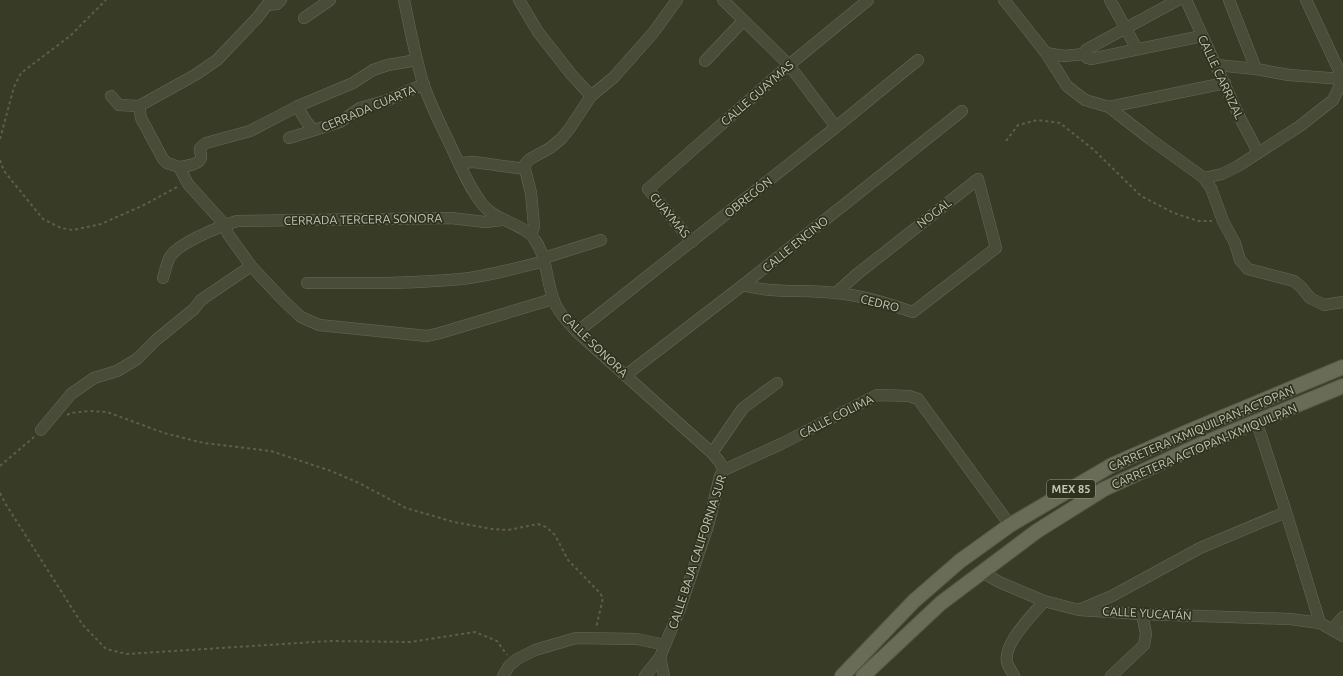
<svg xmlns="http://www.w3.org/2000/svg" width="1343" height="676" font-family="Ubuntu,sans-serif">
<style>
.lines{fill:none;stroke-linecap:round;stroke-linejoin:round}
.minor-casing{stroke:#676a57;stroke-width:12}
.major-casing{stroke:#555845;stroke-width:16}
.path{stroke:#625c4e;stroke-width:2;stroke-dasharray:3 3;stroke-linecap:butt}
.minor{stroke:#494c39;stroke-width:11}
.major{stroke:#696c57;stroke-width:14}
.labels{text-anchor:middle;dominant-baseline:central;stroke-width:3.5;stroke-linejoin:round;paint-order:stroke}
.shield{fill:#2e311e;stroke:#979a88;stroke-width:1}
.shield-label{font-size:11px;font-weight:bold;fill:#c4c7b5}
.street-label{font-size:12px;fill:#c4c7b5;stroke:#2e311e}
</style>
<rect width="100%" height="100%" fill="#383b25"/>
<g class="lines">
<defs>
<g id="minor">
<path d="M404,0C410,28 415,56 423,83C431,107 444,131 455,155C463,172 471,190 483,205C497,222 524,223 535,240C548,259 546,283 555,303C559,314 569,323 577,332L712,453L719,461L724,470"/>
<polyline points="519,0 538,32 571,74 591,96"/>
<polyline points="723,0 789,65 836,127"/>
<polyline points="1004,0 1046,53 1067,86 1085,100 1109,107 1150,139 1204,178 1222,174 1238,166 1300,126 1333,100 1343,79"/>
<polyline points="1110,0 1137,49"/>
<polyline points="1186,0 1240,118 1258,152"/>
<polyline points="1229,0 1256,69"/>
<polyline points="1306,0 1343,79"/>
<polyline points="304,18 330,0"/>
<polyline points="1046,53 1064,56 1084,54 1087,58 1091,59 1202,36"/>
<polyline points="1084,54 1086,50 1091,47 1178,0"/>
<polyline points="705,61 743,21"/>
<polyline points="1217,65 1256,69 1289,75 1343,79"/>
<polyline points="111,96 119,105 139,106 195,75 217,60 257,18 267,5 277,4 281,0"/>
<polyline points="139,106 141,118 163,159 167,163 179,167 188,184 225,225 228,234 251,266 284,301 301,317 319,325 427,336 440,333 553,299"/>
<path d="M298,106C302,116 306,123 314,130"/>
<polyline points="1109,107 1225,83"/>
<polyline points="289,138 340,122 360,108 388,100 424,84"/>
<polyline points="459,163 474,162 525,169"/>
<path d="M179,167C185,166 199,165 201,158C202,149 195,151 206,143L250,131L298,106L353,83L373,70L388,65L417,60"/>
<polyline points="1204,178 1211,188 1223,221 1235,243 1240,260 1248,269 1294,281 1302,288 1310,298 1324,305 1343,302"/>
<polyline points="531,235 534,226 531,193 525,169 525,164 530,159 550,148 561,139 570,128 591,96 614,77 653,33 677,0"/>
<polyline points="692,242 648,189 789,65 868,0"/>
<polyline points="544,258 601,240"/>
<path d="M163,278C165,271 167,262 170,257C178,243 221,226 237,221L451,218L485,222L502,220"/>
<path d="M307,283C358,283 410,284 461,279C489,276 517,268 545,261"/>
<path d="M743,285C772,294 805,289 835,293C862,295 888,304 913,312L996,248L978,179L856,275L836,293"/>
<polyline points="577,332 836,127 918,60"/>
<polyline points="626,375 743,285 962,111"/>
<polyline points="1257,423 1286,512 1320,623"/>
<polyline points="41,430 71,394 94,378 117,371 137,359 156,340 194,309 201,300 251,266"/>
<polyline points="712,453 743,408 777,383"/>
<polyline points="982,572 999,582 1044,601 1079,610 1142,614 1290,619 1320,623 1343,636"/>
<polyline points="1081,609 1112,596 1200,548 1286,512"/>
<polyline points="1332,629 1343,617"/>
<polyline points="660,657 664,676"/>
<polyline points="503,676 509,666 517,659 535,650 576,638 637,639 665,645"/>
<polyline points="645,676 660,657 679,611 708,526 720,476 724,470 781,444 877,395 909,396 918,399 1010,525"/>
<path d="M1014,676C1012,672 1008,666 1007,662C1003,643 1033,615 1044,601"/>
<polyline points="1111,676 1144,645 1146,634 1142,614"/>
</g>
<g id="major">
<polyline points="842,676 914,601 960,561 1010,525 1112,465 1187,432 1343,367"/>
<polyline points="863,676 941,603 1037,531 1104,489 1195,447 1343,386"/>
</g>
</defs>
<!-- minor casing -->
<use href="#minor" class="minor-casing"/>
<!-- major casing -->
<use href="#major" class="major-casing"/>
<!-- path -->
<g class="path">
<polyline points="0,139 14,87 21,73 70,36 106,0"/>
<polyline points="1006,141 1018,125 1037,120 1060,123 1094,150 1141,196 1174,213 1198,221 1212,221"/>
<polyline points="0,160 4,171 43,219 61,228 73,230 101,224 144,205 177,187"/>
<polyline points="67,415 71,413 89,411 107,412 164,433 204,443 271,451 331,471 359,483 406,508 454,522 492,529 508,530 538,524 546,527 555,535 568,560 600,593 603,598 596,628"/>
<polyline points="0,466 34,437"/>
<polyline points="0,493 5,503 82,624 106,649 127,654 330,641 410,642 475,632 497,641 507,655"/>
</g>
<!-- minor -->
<use href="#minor" class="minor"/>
<!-- major -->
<use href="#major" class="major"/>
</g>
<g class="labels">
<!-- shield labels -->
<rect class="shield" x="1047" y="480" width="48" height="18" rx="3"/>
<g class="shield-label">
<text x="1071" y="489">MEX 85</text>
</g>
<!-- street labels -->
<g class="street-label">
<text transform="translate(1221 77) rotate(65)">CALLE CARRIZAL</text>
<text transform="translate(757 93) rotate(-41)">CALLE GUAYMAS</text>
<text transform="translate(368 108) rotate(-23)">CERRADA CUARTA</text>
<text transform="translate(748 197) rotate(-38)">OBREGÓN</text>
<text transform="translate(934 213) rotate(-38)">NOGAL</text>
<text transform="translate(670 215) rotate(50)">GUAYMAS</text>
<text transform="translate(363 219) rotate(-1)">CERRADA TERCERA SONORA</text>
<text transform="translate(795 244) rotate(-39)">CALLE ENCINO</text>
<text transform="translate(880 303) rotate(14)">CEDRO</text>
<text transform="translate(595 345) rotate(44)">CALLE SONORA</text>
<text transform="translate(836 416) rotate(-27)">CALLE COLIMA</text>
<text transform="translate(1201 428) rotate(-23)">CARRETERA IXMIQUILPAN-ACTOPAN</text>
<text transform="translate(1204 446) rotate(-23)">CARRETERA ACTOPAN-IXMIQUILPAN</text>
<text transform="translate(697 552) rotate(-72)">CALLE BAJA CALIFORNIA SUR</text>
<text transform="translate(1147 613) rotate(3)">CALLE YUCATÁN</text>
</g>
</g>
</svg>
